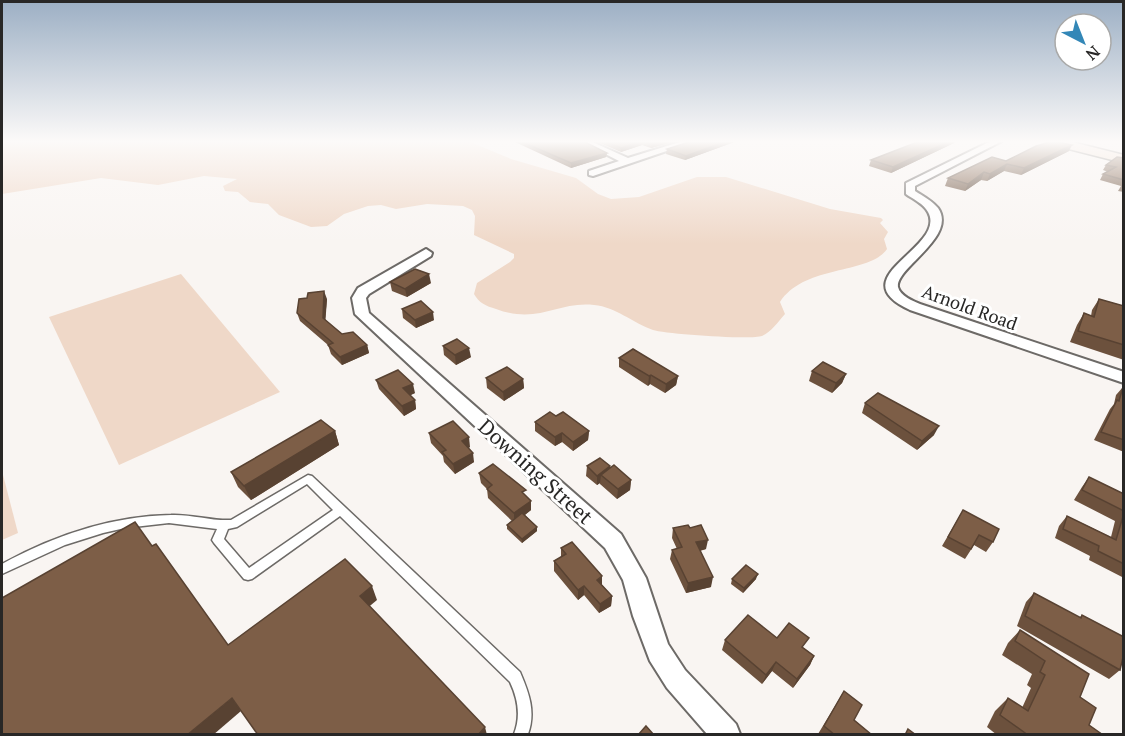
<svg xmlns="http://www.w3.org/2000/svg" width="1125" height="736" font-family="'PT Serif',serif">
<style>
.green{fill:#efd8c8}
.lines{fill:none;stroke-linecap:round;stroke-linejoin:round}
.service-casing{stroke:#6d6a67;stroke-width:3}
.minor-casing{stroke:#6d6a67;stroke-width:4}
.secondary-casing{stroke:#6d6a67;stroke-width:3}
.service{fill:#fff;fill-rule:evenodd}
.minor{fill:#fff;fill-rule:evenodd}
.secondary{fill:#f2dece;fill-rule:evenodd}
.wall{fill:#6c513d}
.shaded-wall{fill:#584232}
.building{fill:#7d5e47;stroke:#584232;stroke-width:1.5}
.labels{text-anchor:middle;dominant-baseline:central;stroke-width:6;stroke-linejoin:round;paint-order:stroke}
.street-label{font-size:18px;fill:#282726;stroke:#fff}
.near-street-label{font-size:21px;fill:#282726;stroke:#fff}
</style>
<rect width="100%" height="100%" fill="#f9f5f2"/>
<!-- green -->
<g class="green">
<path d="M2,141H468L511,159L576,178L598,194L611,199L639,197L697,177H726L830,209L881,218L883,220L880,223L888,232L884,239L887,249C869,275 805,264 780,302L785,314C778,322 771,332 762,336C751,340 665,334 653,330C633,323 616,307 594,305C557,301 539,325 496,309C486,306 479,303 474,294L477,283L510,262L514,258V254L474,235L475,216L472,210L463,206L427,204L396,209L381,205L368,206L344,214L327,226L311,227L279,215L268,204L250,202L238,192L225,191L223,186L237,179L204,176L158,185L101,178L2,194Z"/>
<polygon points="181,274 280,392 119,465 49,317"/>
<polygon points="2,471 18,533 2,540"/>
</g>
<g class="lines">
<defs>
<path id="service" d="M308,475L312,476L520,672C529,693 536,712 528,734H514C521,716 518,699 510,682L340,516L252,579L248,580L244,579L214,543L212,540L217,529L169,523L125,528L103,533L65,545L2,574V564C53,536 111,516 171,515C191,514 211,521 231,520ZM307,484L333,510L249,568L224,539L228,529L237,527Z"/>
<g id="minor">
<polygon points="580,141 590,141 628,158 683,141 696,141 593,176 589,175 589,171 619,161"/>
<path d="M991,141H1002L915,186V191C923,196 932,201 938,208C958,237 895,268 898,287C900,296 913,301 920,304L1124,372V383L910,310C838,277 948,248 928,212C924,204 913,199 906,194V183Z"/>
<polygon points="426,249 432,253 431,256 369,294 366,298 369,313 621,534 646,578 668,644 685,670 736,724 740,734 707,734 667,688 650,661 633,616 623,580 605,548 355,314 352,298 358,288"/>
</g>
<polygon id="secondary" points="1047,141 1068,141 1124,155 1124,163 1049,144"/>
</defs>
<!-- service casing -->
<use href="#service" class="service-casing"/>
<!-- minor casing -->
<use href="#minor" class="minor-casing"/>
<!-- secondary casing -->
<use href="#secondary" class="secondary-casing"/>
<!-- service -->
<use href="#service" class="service"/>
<!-- minor -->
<use href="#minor" class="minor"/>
<!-- secondary -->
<use href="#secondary" class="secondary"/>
</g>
<!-- wall -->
<g class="wall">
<polygon points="515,141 583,141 607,153 606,157 571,168 515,142"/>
<polygon points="595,141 677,141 651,148 642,145 621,152"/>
<polygon points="692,141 737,141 685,160 666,154 667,149"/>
<polygon points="920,141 955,141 954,143 891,173 869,166 871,160"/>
<polygon points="1069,151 1021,175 1004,171 987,181 981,180 965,191 945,186 948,178 1006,161"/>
<polygon points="1124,158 1124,192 1118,191 1121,186 1100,180 1103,174 1108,172 1103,170 1106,165"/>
<polygon points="390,282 431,283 407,297 392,291"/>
<polygon points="327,299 325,320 342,334 367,345 369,353 342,365 331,354 328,345 300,321 297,313"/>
<polygon points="1099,299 1124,306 1124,360 1070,342 1077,325 1084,313 1091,316 1092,310"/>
<polygon points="402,309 434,320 416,328 403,318"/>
<polygon points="443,346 471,357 456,365 444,355"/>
<polygon points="619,358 678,376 676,385 665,393 650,384 648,386 619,367"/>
<polygon points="812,371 846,374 842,383 832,393 809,381"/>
<polygon points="486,378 523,379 524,388 504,401 487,388"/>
<polygon points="376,380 415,393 410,395 415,400 416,409 404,416 379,389"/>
<polygon points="1124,387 1124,452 1094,440 1110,409 1114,404 1116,395 1123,387"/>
<polygon points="865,403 934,435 917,450 862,413"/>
<polygon points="556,416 589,431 588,440 573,451 562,442 555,446 535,431 535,422"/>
<polygon points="335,431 339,445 251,500 238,487 231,472"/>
<polygon points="429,433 470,447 468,448 474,462 455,474 444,462 443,456 431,443"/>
<polygon points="587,466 610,466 610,468 631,480 630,490 617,499 600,484 600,483 597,485 586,476"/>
<polygon points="479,473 526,497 531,501 531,510 525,515 537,527 537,531 522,543 507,529 507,525 512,521 488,498 487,489 481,483"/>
<polygon points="1089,477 1124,494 1124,578 1089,560 1090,556 1055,538 1059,526 1067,516 1111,537 1115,521 1074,500 1082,487"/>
<polygon points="963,510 993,542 986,552 974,545 965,559 942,546"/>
<polygon points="673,528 690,528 706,549 700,551 711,587 686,593 670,559 672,550 677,549 672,538"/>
<polygon points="561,548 602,585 612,596 611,606 599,613 584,595 578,600 554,571 554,561 561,557"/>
<polygon points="732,579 756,579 743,593 731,584"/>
<polygon points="1034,593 1079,618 1082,615 1120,670 1109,679 1017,626 1026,602"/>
<polygon points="1020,630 1080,697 1089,725 1103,735 997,735 987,727 995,711 1008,698 1022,708 1031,688 1027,685 1032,674 1002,655 1008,643"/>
<polygon points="777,638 804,648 814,656 810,665 793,688 772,671 762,684 722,650 725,640"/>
<polygon points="844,691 854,720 872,735 818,734"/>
</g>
<!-- shaded-wall -->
<g class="shaded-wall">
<polygon points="642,141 642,145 621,152 621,148"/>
<polygon points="663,141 677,141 651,148 652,144"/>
<polygon points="727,141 737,141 685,160 686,156"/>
<polygon points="950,141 955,141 954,143 891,173 893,167"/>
<polygon points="1072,145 1069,151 1021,175 1024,168"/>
<polygon points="607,153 606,157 571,168 571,163"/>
<polygon points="1007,164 1004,171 987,181 990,174"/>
<polygon points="984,172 981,180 965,191 968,184"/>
<polygon points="429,274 431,283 407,297 405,289"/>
<polygon points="324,291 327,299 325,326 323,318"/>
<polygon points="433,312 434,320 416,328 415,320"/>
<polygon points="367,345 369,353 342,365 340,357"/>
<polygon points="469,348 471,357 456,365 455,355"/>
<polygon points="846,374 842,383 832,393 836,383"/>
<polygon points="651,375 650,384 648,386 649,376"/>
<polygon points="678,376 676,385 665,393 666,384"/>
<polygon points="523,379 524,388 504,401 503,392"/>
<polygon points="413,384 415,393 405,398 403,388"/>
<polygon points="415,400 416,409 404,416 402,406"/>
<polygon points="939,426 934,435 917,450 922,441"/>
<polygon points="335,431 339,445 251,500 244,486"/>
<polygon points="589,431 588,440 573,451 573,442"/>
<polygon points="562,433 562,442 555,446 555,437"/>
<polygon points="469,437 470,447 463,451 462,441"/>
<polygon points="473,453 474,462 455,474 453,464"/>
<polygon points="610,466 610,476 601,475 600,483 597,485 597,476"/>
<polygon points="631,480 630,490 617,499 618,489"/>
<polygon points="531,501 531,510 514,523 514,513"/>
<polygon points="537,527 537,531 522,543 522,539"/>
<polygon points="708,540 706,549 694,552 696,542"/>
<polygon points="758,574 756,579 743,593 744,588"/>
<polygon points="602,576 602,586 597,580"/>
<polygon points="713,577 711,587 686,593 688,583"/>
<polygon points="372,586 377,600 365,610 360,596"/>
<polygon points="584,586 584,595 578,600 578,590"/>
<polygon points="612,596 611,606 599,613 600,604"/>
<polygon points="814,656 810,665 793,688 797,679"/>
<polygon points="776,662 772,671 762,684 766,675"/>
<polygon points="232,698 241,711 213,735 187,735"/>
<polygon points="485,727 487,735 478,735"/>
</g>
<!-- building -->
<g class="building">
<polygon points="520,141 583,141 607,153 571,163"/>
<polygon points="604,141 663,141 652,144 642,141 621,148"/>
<polygon points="692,141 727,141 686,156 667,149"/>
<polygon points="920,141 950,141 893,167 871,160"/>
<polygon points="1053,141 1072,145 1024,168 1007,164 990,174 984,172 968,184 948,178 992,157 1006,161 1036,146"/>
<polygon points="1117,157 1124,158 1124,180 1103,174 1116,167 1106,165"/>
<polygon points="415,269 429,274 405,289 390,282"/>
<polygon points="324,291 323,318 342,334 353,332 367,345 340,357 328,345 333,343 297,313 299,299 307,298 308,293"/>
<polygon points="1099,299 1124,306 1124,345 1078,331 1084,313 1094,317"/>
<polygon points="421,301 433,312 415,320 402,309"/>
<polygon points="457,339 469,348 455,355 443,346"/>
<polygon points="633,349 678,376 666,384 651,375 649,376 619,358"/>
<polygon points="823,362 846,374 836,383 812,371"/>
<polygon points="507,367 523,379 503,392 486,378"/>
<polygon points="398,370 413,384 403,388 415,400 402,406 376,380"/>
<polygon points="1124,387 1124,440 1101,432 1117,400 1119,401 1123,387"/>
<polygon points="878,393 939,426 922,441 865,403"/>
<polygon points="550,412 556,416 563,412 589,431 573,442 562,433 555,437 535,422"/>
<polygon points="321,420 335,431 244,486 231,472"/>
<polygon points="453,421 469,437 462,441 473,453 453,464 442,452 446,450 429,433"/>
<polygon points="600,458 610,466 597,476 587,466"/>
<polygon points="493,464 526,490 522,492 531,501 514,513 487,489 492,485 479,473"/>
<polygon points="614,465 631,480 618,489 601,475"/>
<polygon points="1089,477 1124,494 1124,511 1082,490"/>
<polygon points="963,510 999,529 993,542 979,535 971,549 948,537"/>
<polygon points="522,513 537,527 522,539 507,525"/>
<polygon points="1124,513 1124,564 1098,551 1099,546 1063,529 1067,516 1116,540"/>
<polygon points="135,522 152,546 156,544 228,645 345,559 372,586 360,596 485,727 478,735 258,735 232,698 187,735 2,735 2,598"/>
<polygon points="688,525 690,528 701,525 708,540 696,542 713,577 688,583 672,550 682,547 673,528"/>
<polygon points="572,542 602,576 597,580 612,596 600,604 584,586 578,590 554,561 566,554 561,548"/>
<polygon points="746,565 758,574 744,588 732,579"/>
<polygon points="1034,593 1081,618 1082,615 1124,637 1124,653 1120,670 1025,616"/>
<polygon points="748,615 777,638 789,623 809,638 802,647 814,656 797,679 776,662 766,675 725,640"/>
<polygon points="1020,630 1089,674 1080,697 1096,708 1089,725 1103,735 1028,735 1000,715 1008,698 1028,711 1045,675 1040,672 1045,661 1015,641"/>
<polygon points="844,691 862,705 854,720 872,735 835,735 824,726"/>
<polygon points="646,726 654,735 638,735"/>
<polygon points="908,729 916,735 905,735"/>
</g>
<!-- sky -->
<linearGradient id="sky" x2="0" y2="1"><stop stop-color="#9cafc4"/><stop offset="0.58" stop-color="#fcfaf9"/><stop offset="1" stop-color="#fcfaf9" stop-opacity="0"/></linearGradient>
<rect width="1125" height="244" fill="url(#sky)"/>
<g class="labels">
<!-- street labels -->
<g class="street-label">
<text transform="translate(970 307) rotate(20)">Arnold Road</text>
</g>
<!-- near-street labels -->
<g class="near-street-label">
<text transform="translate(536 471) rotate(42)">Downing Street</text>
</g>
</g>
<!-- border -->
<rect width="1125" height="736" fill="none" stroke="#282726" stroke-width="6"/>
<!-- north arrow -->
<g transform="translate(1083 42) rotate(138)"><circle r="28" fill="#ffffff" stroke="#a9a9a8" stroke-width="1.5"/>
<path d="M0-4.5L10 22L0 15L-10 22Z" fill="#3387b7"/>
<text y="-9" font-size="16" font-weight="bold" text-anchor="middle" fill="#282726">N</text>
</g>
</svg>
